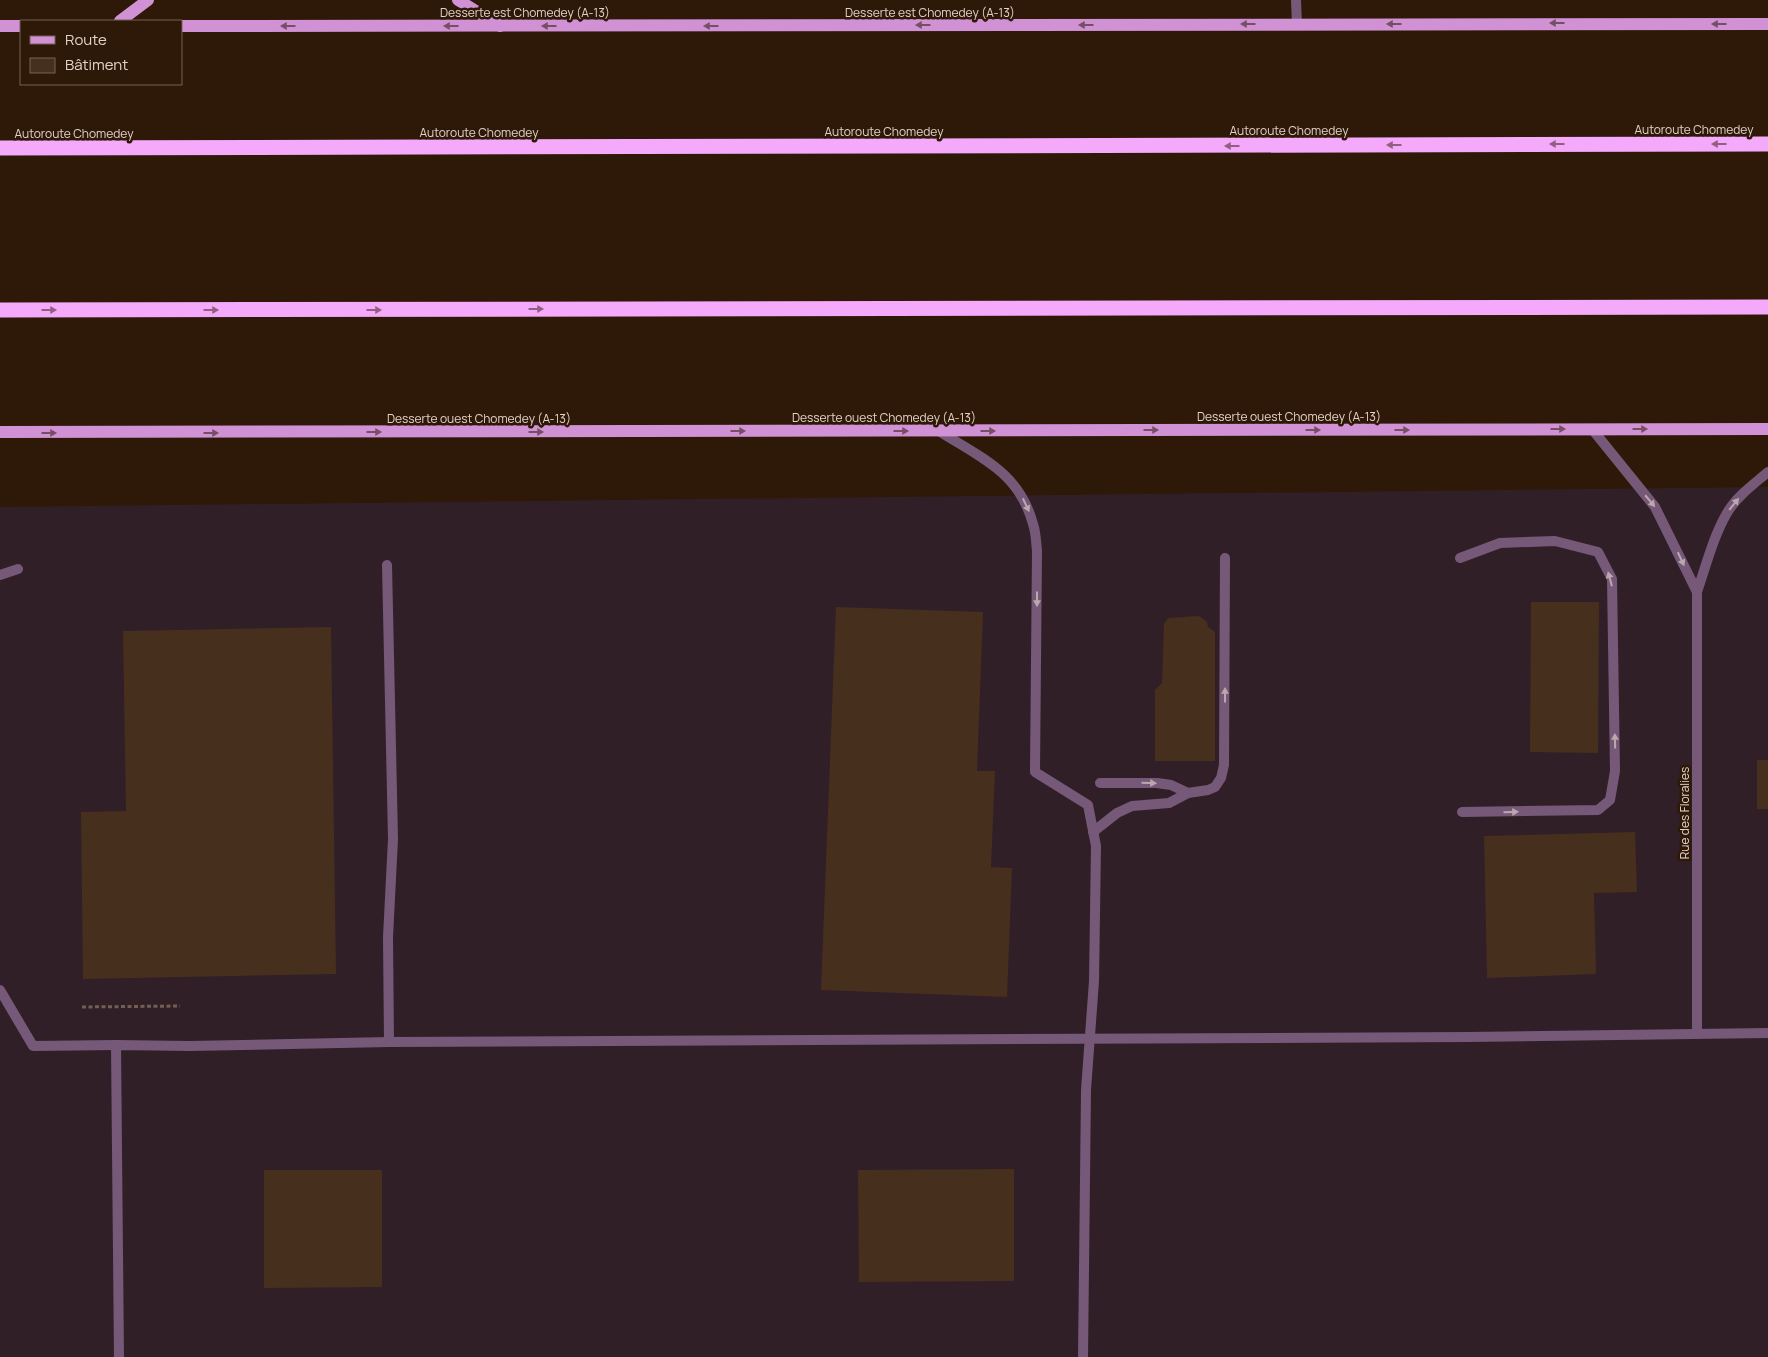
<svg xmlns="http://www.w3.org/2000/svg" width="1768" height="1357" font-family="Manrope,sans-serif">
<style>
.commercial{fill:#311f28}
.building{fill:#472f1e}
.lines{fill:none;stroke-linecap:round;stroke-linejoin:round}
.path{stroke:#725f50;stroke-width:3;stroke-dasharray:4 2.5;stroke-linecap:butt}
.lane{stroke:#765978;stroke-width:10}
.street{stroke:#765978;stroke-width:10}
.primary{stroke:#d092d5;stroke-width:12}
.highway{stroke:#f4a9fa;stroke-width:15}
.oneway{fill:#774f64}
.oneway2{fill:#916080}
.oneway3{fill:#bca8ac}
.labels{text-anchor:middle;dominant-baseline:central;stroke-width:5;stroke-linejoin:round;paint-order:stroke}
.street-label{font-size:12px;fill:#e2d2c8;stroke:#2e1807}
</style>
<rect width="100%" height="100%" fill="#2e1807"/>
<!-- commercial -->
<polygon class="commercial" points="1768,487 1768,1357 0,1357 0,507"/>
<!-- building -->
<g class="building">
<polygon points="1531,602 1599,602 1598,753 1530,752"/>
<polygon points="836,607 983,612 977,771 995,771 991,867 1012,868 1007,997 821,990"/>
<polygon points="1199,616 1207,622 1208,627 1215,632 1215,761 1155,761 1155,690 1162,683 1164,624 1168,618"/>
<polygon points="331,627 336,974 83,979 81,812 126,811 123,631"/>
<rect x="1757" y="760" width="11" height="49"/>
<polygon points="1635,832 1637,892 1594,893 1596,974 1487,978 1484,836"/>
<polygon points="1014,1169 1014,1281 859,1282 858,1170"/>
<polygon points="264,1170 382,1170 382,1287 264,1288"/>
</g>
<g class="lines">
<!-- path -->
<polyline class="path" points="82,1007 180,1006"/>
<!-- lane -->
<g class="lane">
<polyline points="1296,0 1297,24"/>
<path d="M939,431C981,458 1019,472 1033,524C1036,532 1036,542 1037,551L1035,772L1088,805L1096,846L1094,981L1086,1090L1083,1357"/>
<polyline points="1460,558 1500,543 1555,541 1598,552 1612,579 1615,771 1610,800 1598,810 1462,812"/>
<polyline points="387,565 393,839 388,937 389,1042"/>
<polyline points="0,575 18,569"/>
<polyline points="1100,783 1157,783 1171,785 1188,793 1208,790 1215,787 1221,778 1224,765 1225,558"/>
<polyline points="1093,832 1117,813 1132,806 1169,803 1188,793"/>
<polyline points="0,990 33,1046 116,1045"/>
</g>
<!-- street -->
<g class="street">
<polyline points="1592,429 1655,507 1697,592"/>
<path d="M1697,1034V592C1706,566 1713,537 1727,513C1737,496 1754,484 1768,472"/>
<polyline points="119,1357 116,1045 190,1046 389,1042 1468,1037 1768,1033"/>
</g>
<!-- primary -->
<g class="primary">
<polyline points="458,0 500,26"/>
<polyline points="120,21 148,0"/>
<polyline points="0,26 21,26"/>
<polyline points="181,26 1768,24"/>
<polyline points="0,432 1768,429"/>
</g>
<!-- highway -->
<g class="highway">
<polyline points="0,148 1768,144"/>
<polyline points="0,310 1768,307"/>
</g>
</g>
<!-- one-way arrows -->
<defs><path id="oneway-solid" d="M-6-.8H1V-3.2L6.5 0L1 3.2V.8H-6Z" transform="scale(1.25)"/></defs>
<g class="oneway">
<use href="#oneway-solid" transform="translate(1557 23) rotate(180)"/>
<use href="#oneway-solid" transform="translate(1248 24) rotate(180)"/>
<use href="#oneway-solid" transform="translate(1394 24) rotate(180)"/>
<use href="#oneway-solid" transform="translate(1719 24) rotate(-180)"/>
<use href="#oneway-solid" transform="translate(923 25) rotate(180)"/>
<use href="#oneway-solid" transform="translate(1086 25) rotate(180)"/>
<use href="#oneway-solid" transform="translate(288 26) rotate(180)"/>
<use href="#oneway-solid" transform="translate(451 26) rotate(180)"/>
<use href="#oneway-solid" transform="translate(549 26) rotate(180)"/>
<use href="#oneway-solid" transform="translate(711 26) rotate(180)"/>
<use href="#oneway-solid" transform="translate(1558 429)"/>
<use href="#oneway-solid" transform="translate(1640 429)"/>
<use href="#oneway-solid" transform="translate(1151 430)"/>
<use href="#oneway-solid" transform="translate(1313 430)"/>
<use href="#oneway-solid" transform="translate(1402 430)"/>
<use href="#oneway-solid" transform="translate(738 431)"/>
<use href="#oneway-solid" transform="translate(901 431)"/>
<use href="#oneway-solid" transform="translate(988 431)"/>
<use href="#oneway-solid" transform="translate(374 432)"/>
<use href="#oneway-solid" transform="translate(536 432)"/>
<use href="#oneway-solid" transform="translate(49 433)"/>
<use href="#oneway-solid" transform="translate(211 433)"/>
</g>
<g class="oneway2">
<use href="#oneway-solid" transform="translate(1557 144) rotate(180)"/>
<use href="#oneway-solid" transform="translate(1719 144) rotate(-180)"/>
<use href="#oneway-solid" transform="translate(1394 145) rotate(180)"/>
<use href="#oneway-solid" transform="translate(1232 146) rotate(180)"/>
<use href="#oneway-solid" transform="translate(536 309)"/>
<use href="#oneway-solid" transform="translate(49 310)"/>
<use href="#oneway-solid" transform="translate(211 310)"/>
<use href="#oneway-solid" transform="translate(374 310)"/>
</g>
<g class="oneway3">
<use href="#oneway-solid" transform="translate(1650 501) rotate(50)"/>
<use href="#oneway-solid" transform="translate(1734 504) rotate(-51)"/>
<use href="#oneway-solid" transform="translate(1026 505) rotate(65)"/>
<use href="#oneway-solid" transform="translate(1681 559) rotate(65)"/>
<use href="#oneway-solid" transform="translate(1610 579) rotate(-105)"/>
<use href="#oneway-solid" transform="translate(1037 599) rotate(90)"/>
<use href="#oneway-solid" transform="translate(1225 695) rotate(-90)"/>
<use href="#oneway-solid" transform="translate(1615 741) rotate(-91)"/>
<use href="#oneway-solid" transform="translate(1149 783) rotate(1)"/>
<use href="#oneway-solid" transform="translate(1511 812) rotate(-1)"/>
</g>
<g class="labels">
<!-- street labels -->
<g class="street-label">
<text x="525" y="12">Desserte est Chomedey (A-13)</text>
<text x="930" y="12">Desserte est Chomedey (A-13)</text>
<text x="1694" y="129">Autoroute Chomedey</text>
<text x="1289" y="130">Autoroute Chomedey</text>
<text x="884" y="131">Autoroute Chomedey</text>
<text x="479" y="132">Autoroute Chomedey</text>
<text x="74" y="133">Autoroute Chomedey</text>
<text x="1289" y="416">Desserte ouest Chomedey (A-13)</text>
<text x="884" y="417">Desserte ouest Chomedey (A-13)</text>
<text x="479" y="418">Desserte ouest Chomedey (A-13)</text>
<text transform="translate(1684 813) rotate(-90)">Rue des Floralies</text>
</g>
</g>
<!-- legend -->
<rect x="20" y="20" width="162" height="65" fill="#2e1807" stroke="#766254"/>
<rect x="30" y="36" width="25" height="8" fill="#d092d5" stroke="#766254"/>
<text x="65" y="45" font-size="15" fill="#e2d2c8">Route</text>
<rect x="30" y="58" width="25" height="15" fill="#472f1e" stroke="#766254"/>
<text x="65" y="70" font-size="15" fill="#e2d2c8">Bâtiment</text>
</svg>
